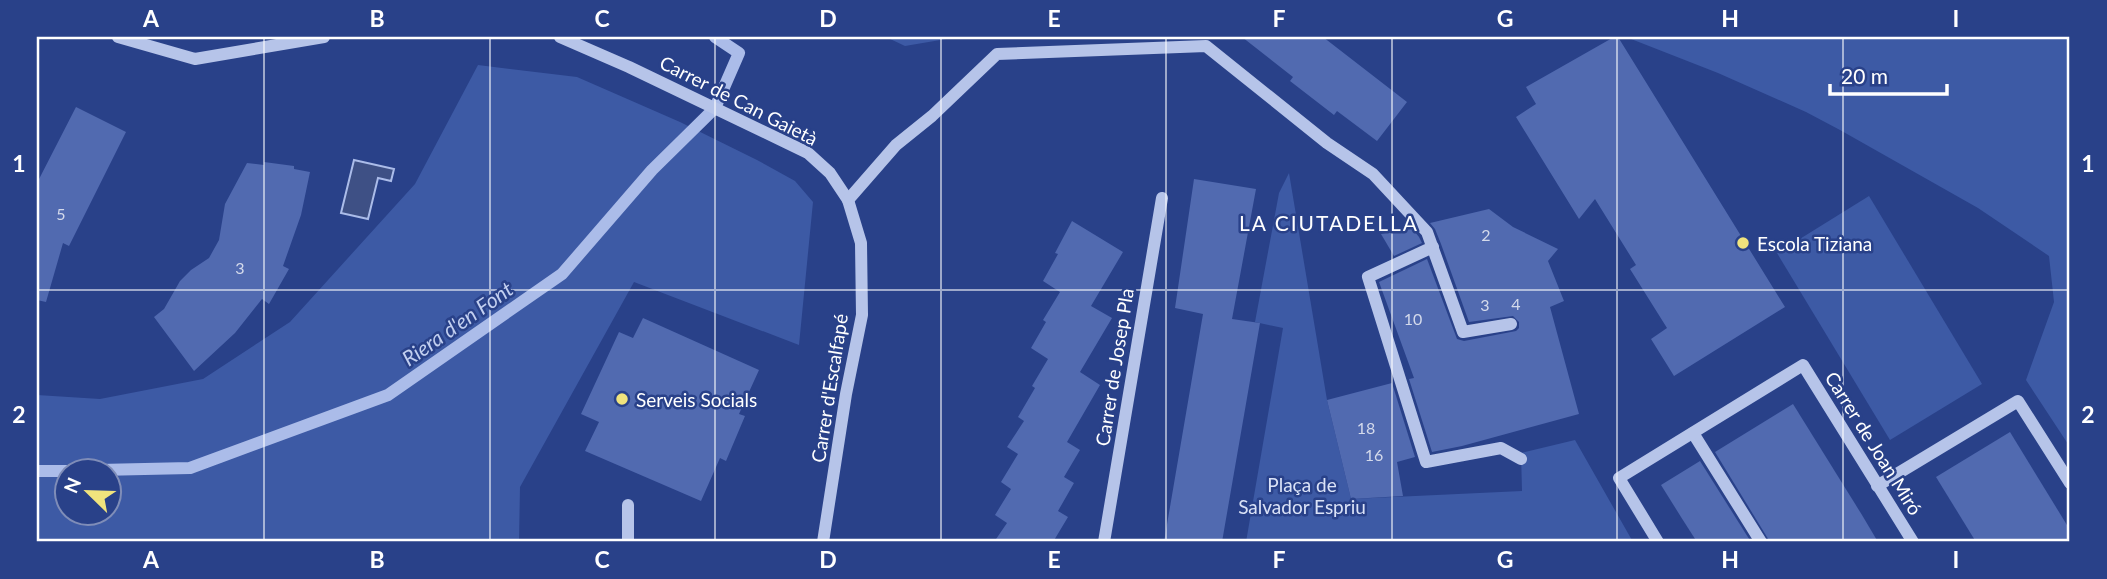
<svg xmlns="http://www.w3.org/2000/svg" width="2107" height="579" font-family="Lato,sans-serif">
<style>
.green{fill:#3d5aa5;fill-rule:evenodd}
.water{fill:#3e5085;stroke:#abbce9;stroke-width:2}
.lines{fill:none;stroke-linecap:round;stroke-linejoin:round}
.stream{stroke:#abbce9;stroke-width:12}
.building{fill:#516ab0}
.minor{stroke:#b6c4e9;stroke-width:12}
.grid{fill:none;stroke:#fff;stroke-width:2;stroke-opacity:0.55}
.poi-dot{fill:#f0e37d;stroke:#294189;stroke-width:2.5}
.labels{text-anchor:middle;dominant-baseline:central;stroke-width:5;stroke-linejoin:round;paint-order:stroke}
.number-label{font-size:16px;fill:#d4daeb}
.street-label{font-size:19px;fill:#fff;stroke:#294189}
.poi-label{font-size:19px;fill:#fff;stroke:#294189;text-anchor:start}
.park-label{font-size:19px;fill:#dae2f7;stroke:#294189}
.neighbourhood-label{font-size:21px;letter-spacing:2px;fill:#fff;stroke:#294189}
.water-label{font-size:21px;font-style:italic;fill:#c2cff0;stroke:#294189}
.neatline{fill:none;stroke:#fff;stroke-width:2.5}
.grid-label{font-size:23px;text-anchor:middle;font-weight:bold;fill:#fff}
</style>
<rect width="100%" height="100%" fill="#294189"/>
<!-- green -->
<g class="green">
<polygon points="886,37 958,37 905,46"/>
<polygon points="1626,37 2070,37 2070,447 2026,380 2054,302 2049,256 1978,208 1840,130 1806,112 1718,73"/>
<path d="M478,65L577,77L680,122L757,160L795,181L813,202L799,345L634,282L520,487L519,542H37V395L100,399L203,379L290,322L415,184ZM108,470V512H66V470Z"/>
<polygon points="1289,173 1327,400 1351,499 1522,491 1521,453 1575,440 1633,542 1246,542 1283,328 1255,322 1279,193"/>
<polygon points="1869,196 1982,384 1890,440 1777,253"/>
</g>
<!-- water -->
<polygon class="water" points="354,160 394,169 391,181 378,178 368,219 341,213"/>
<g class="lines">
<!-- stream -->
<g class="stream">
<polyline points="99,470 190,468 388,395 562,274 652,170 715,108 739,53 715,37"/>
<polyline points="37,471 66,471"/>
</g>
</g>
<!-- building -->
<g class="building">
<polygon points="1242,37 1323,37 1407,102 1377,141 1337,111 1334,115 1290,81 1293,77"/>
<polygon points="1614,37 1618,37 1785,307 1674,376 1651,339 1667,328 1630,269 1636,265 1595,199 1579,219 1516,117 1536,104 1526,87"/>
<polygon points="76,107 126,132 69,246 63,243 46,302 37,300 37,183"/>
<polygon points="264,162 294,166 294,169 310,172 301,215 283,266 289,269 269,304 262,299 235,333 194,371 154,317 164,309 180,281 191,270 209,258 219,240 225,204 247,163 264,165"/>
<polygon points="1194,179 1256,189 1232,319 1260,323 1222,542 1164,542 1203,314 1175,308"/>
<polygon points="1489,209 1513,227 1558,249 1548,261 1564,301 1550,307 1579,414 1462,446 1432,452 1409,379 1414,378 1379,282 1427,259 1457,339 1464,341 1516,331 1519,328 1519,322 1513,316 1469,322 1441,244 1435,229 1430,223"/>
<polygon points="1072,221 1123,252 1091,306 1112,318 1080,372 1100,385 1067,442 1080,450 1064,477 1074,483 1058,511 1068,517 1053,542 994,542 1007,523 995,515 1011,489 1001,482 1018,454 1007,447 1024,421 1018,417 1035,388 1032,386 1048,359 1031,348 1046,322 1043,320 1060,292 1043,281 1058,254 1055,253"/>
<polygon points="1411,227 1419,237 1422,243 1394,256 1381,234"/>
<polygon points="643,318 759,370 739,414 745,416 726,461 720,458 701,501 585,451 599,422 581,414 619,332 633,338"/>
<polygon points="1392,383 1415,457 1397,462 1403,496 1351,499 1327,400"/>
<polygon points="1793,404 1862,515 1878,542 1770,542 1715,452"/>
<polygon points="2010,432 2070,530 2070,542 1976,542 1936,477"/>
<polygon points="1700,461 1751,542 1697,542 1681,517 1661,485"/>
</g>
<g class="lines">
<!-- minor -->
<g class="minor">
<polyline points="118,37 195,59 324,37"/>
<polyline points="560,37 629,67 808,153 830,173 848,200 861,243 862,315 846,394 823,542"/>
<polyline points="848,200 896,145 932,116 997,54 1206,46 1327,143 1373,174 1427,232 1463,332 1511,324"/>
<polyline points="1433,247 1368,277 1426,462 1501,448 1521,459"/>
<polyline points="1693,433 1761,542"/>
<polyline points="1877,486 2018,401 2070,483"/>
<polyline points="628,542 628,505"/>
<polyline points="1104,542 1162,198"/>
<polyline points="1658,542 1619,478 1803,365 1913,542"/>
</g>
</g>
<!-- grid -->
<path class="grid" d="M264,37V542M490,37V542M715,37V542M941,37V542M1166,37V542M1392,37V542M1617,37V542M1843,37V542M37,290H2070"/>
<!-- markers -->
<g class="poi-dot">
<circle cx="1743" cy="243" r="7"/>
<circle cx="622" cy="399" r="7"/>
</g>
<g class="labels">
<!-- number labels -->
<g class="number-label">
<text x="61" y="213">5</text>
<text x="1486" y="234">2</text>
<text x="240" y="267">3</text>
<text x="1516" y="303">4</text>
<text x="1485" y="304">3</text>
<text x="1413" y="318">10</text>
<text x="1366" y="427">18</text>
<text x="1374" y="454">16</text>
</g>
<!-- street labels -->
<g class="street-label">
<text transform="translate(739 100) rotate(27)">Carrer de Can Gaietà</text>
<text transform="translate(1114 367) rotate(-81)">Carrer de Josep Pla</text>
<text transform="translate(829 388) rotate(-81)">Carrer d'Escalfapé</text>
<text transform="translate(1874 443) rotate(58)">Carrer de Joan Miró</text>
</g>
<!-- poi labels -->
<g class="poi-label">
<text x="1757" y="243">Escola Tiziana</text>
<text x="636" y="399">Serveis Socials</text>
</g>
<!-- park labels -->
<g class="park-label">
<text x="1302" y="484">Plaça de<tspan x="1302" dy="22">Salvador Espriu</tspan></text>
</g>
<!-- neighbourhood labels -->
<g class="neighbourhood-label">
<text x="1329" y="222">LA CIUTADELLA</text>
</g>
<!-- water labels -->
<g class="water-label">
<text transform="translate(457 323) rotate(-35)">Riera d'en Font</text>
</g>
</g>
<!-- border -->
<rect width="2107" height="579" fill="none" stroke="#294189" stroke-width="77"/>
<!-- north arrow -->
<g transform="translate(88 492) rotate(293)"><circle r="33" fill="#294189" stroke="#7f8db8" stroke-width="2"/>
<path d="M0-5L12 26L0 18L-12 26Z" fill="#f0e37d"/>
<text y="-10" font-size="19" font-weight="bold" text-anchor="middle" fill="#ffffff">N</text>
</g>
<!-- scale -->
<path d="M1830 84v10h117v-10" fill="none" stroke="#ffffff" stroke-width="3.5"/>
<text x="1841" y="84" font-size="21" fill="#ffffff" stroke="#294189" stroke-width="5" paint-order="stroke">20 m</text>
<rect x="38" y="38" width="2030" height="502" class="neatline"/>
<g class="grid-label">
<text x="151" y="27">A</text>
<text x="377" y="27">B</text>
<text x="602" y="27">C</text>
<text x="828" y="27">D</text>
<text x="1054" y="27">E</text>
<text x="1279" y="27">F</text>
<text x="1505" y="27">G</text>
<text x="1730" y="27">H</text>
<text x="1956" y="27">I</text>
<text x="19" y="172">1</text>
<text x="2088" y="172">1</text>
<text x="19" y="423">2</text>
<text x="2088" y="423">2</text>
<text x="151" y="568">A</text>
<text x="377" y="568">B</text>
<text x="602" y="568">C</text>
<text x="828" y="568">D</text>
<text x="1054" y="568">E</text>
<text x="1279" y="568">F</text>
<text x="1505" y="568">G</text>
<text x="1730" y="568">H</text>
<text x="1956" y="568">I</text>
</g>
</svg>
